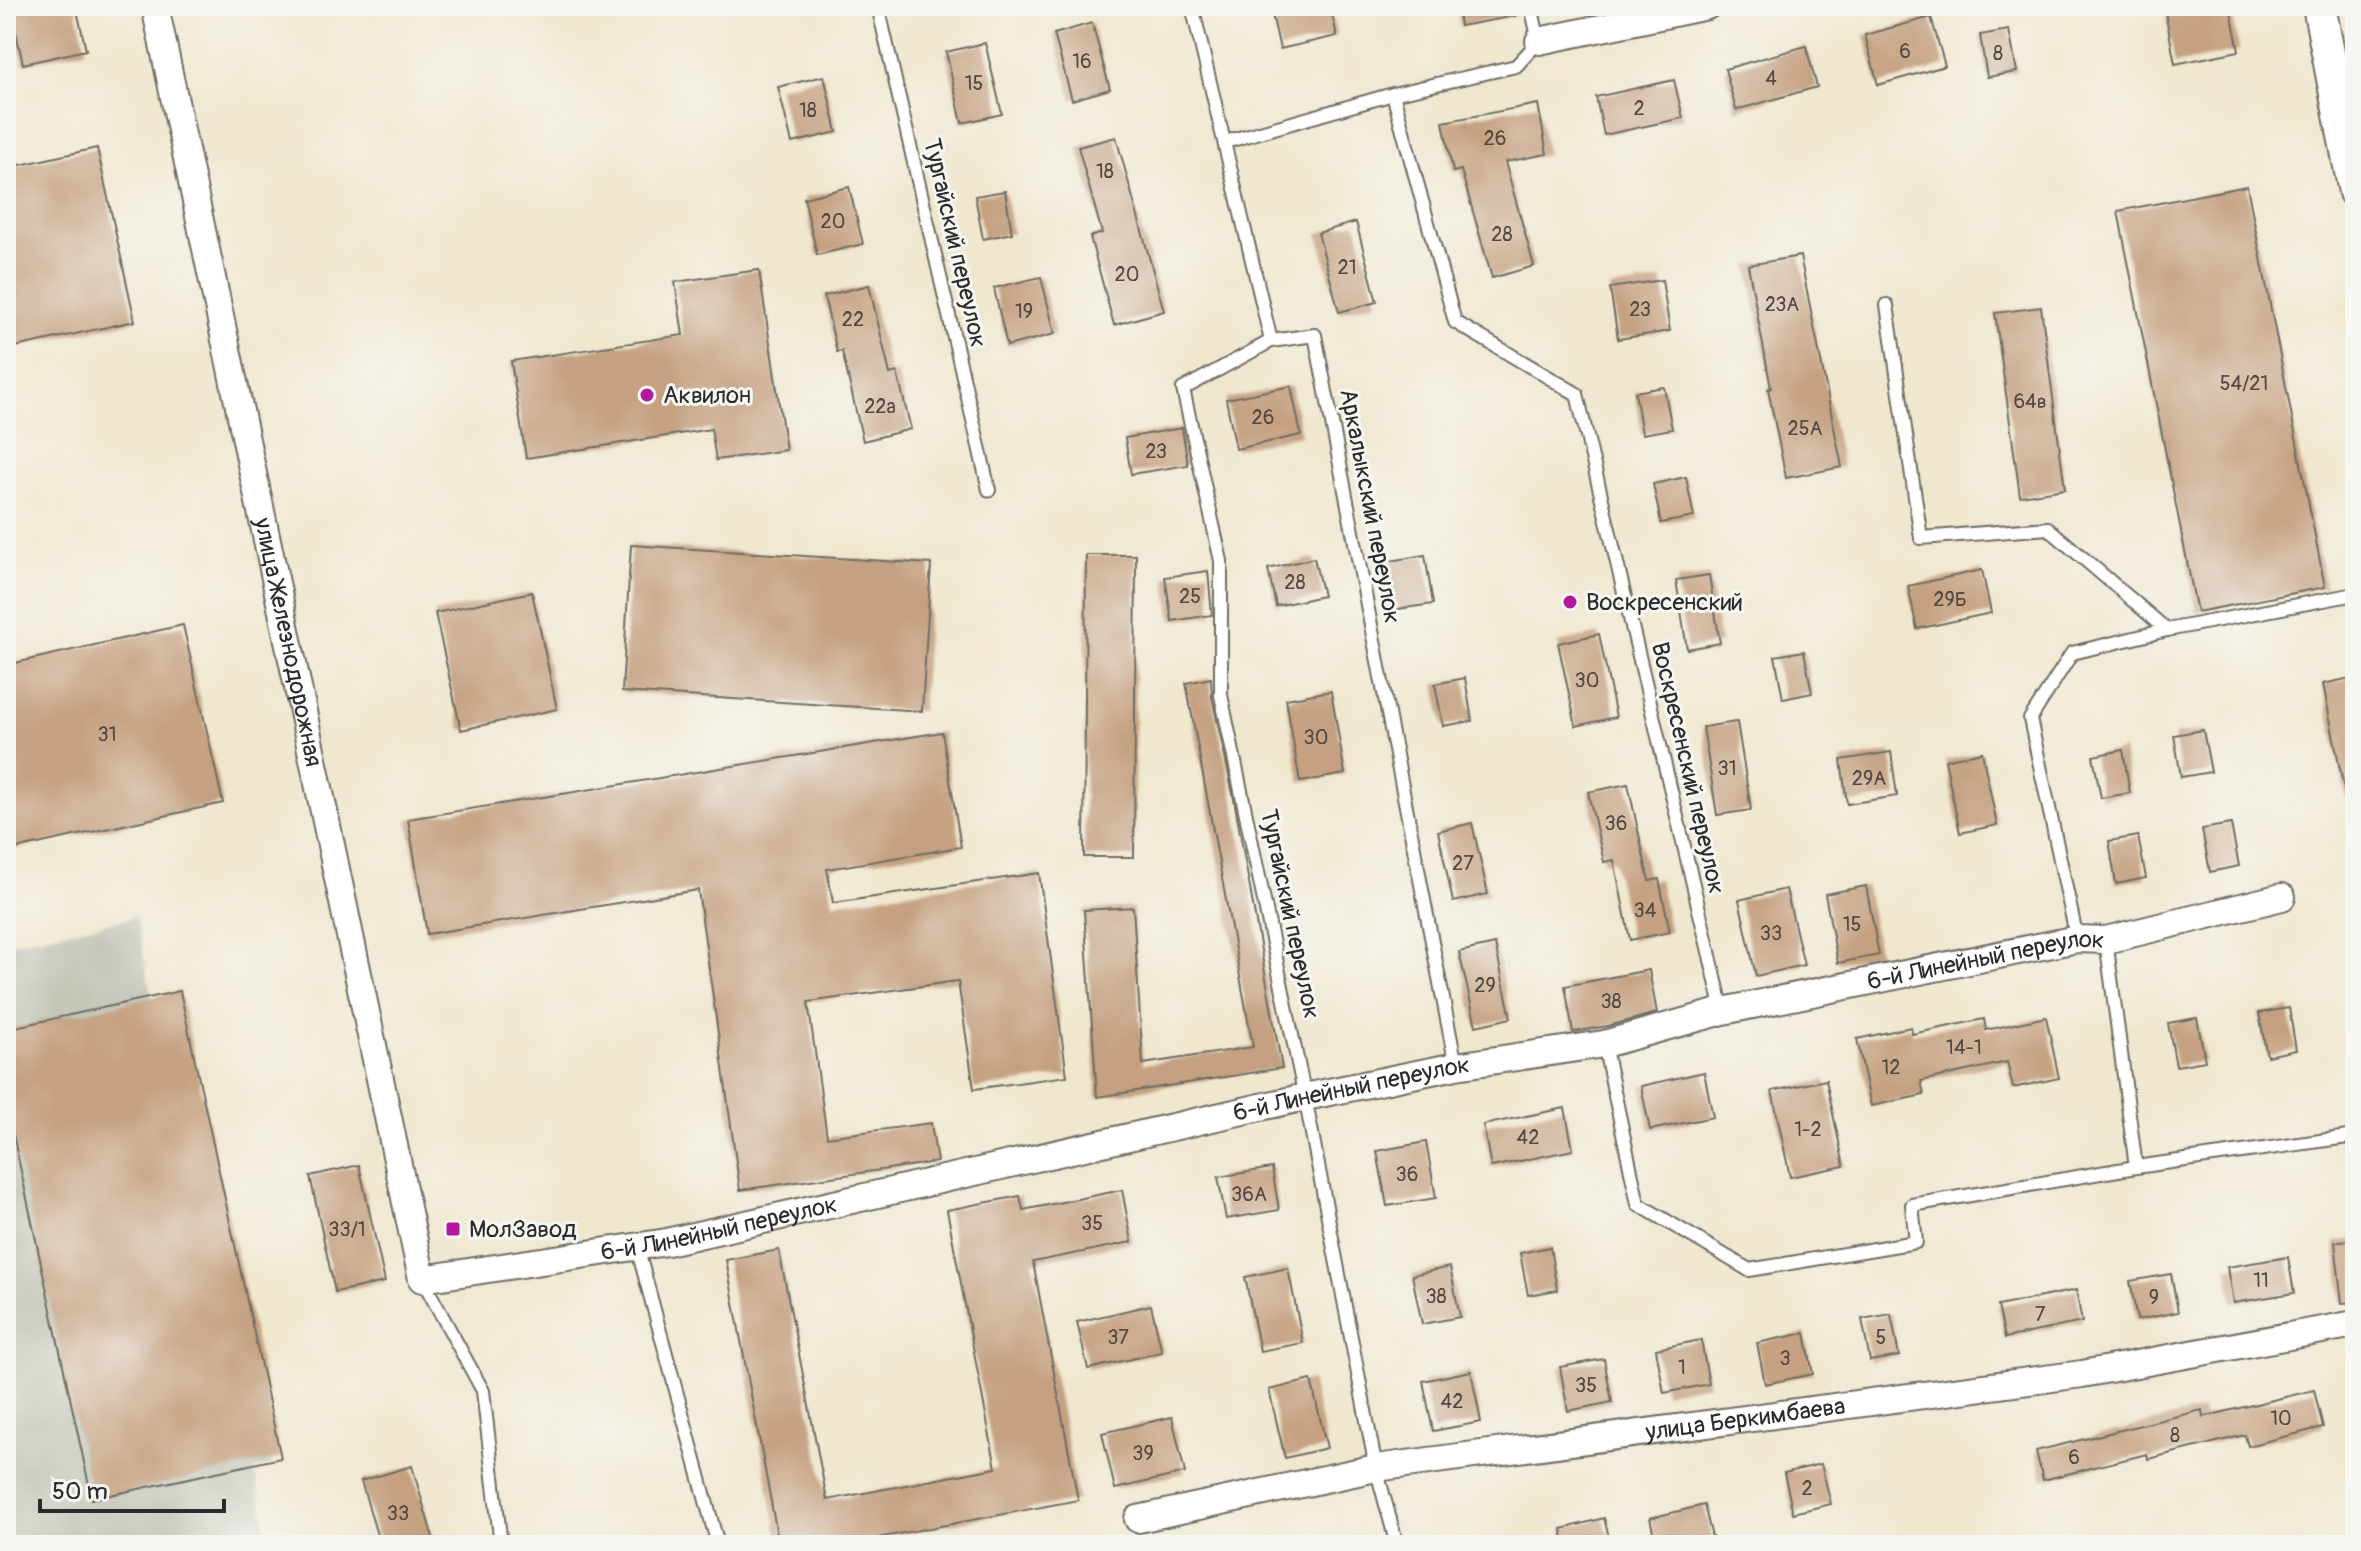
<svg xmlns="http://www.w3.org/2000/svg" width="2361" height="1551" font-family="Pangolin,sans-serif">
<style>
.industrial{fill:#c4c6b9}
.building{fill:#c5a181}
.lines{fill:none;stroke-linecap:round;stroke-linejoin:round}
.service-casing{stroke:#706d64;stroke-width:16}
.minor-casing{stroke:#706d64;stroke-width:30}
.tertiary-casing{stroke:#706d64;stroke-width:36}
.service{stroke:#fff;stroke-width:12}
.minor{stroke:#fff;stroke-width:26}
.tertiary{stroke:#fff;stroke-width:32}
.poi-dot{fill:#b5179e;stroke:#f6f6f2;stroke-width:3}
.labels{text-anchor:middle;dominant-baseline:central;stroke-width:6;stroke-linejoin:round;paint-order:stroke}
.number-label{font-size:20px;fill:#524840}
.street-label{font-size:24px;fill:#2b2b2b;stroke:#f6f6f2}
.poi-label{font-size:24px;fill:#2b2b2b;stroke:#f6f6f2;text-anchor:start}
</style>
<rect width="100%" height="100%" fill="#f6f6f2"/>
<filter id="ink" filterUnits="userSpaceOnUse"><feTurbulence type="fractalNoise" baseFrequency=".0125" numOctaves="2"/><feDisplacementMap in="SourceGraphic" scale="16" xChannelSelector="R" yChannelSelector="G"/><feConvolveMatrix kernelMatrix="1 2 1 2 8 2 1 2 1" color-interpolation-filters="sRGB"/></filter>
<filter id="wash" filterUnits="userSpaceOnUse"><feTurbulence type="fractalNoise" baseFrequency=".006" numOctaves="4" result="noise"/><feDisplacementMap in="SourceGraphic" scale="32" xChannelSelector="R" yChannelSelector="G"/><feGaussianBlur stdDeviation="1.8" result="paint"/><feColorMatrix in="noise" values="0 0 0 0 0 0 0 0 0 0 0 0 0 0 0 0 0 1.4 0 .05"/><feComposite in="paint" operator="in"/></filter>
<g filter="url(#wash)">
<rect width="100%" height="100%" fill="#f0e7cf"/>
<!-- industrial -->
<polygon class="industrial" points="136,917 184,1165 211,1159 272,1465 254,1469 270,1545 6,1545 6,944"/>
<g id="blocks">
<!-- building -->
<g class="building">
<polygon points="10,6 76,6 86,50 23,64"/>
<polygon points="1270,6 1330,6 1337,36 1280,49"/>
<polygon points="1457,6 1515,6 1516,16 1460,26"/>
<polygon points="2164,6 2230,6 2239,51 2175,64"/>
<polygon points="1931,17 1945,66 1878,85 1865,35"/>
<polygon points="1092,23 1110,89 1072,100 1054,34"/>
<polygon points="2009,30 2017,72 1987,77 1980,35"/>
<polygon points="985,43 1002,114 962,123 946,52"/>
<polygon points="1806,46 1817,87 1736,110 1725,69"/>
<polygon points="824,76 837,132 792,143 778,87"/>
<polygon points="1674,80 1683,118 1604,135 1596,97"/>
<polygon points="1538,104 1547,154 1505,162 1534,266 1492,278 1461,170 1453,172 1443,122"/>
<polygon points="1116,137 1164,311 1114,325 1090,237 1102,233 1078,147"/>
<polygon points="97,148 135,321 6,349 6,168"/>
<polygon points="2247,186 2325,587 2197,612 2118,211"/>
<polygon points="849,187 863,244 817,255 804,198"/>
<polygon points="1005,191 1012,233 983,239 975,196"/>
<polygon points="1356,222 1377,302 1339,312 1318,233"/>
<polygon points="1800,256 1842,467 1786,478 1768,389 1771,388 1748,265"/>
<polygon points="759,270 786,450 716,460 711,429 526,458 511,361 683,335 675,282"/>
<polygon points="1041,277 1055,334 1007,346 994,288"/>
<polygon points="1662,280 1670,331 1618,339 1610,288"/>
<polygon points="869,285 890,374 897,372 911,429 863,441 842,351 837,352 824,296"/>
<polygon points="2041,307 2065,489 2020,496 1995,313"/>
<polygon points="1291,386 1301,435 1236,449 1226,399"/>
<polygon points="1664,387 1672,429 1642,434 1635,392"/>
<polygon points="1182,428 1188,465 1131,474 1125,438"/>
<polygon points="1686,477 1694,517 1661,523 1653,484"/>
<polygon points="631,545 931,564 922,711 622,692"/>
<polygon points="1086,555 1136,555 1134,857 1084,857"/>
<polygon points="1425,555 1433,604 1391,610 1384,562"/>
<polygon points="1314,558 1323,596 1276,606 1268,569"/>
<polygon points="1982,570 1991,613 1917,629 1908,586"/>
<polygon points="1208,571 1212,615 1172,621 1165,577"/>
<polygon points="1709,575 1720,643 1687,649 1676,580"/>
<polygon points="532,592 557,709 461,730 435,613"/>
<polygon points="183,625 223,803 6,851 6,665"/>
<polygon points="1599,634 1616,717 1576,726 1558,643"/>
<polygon points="1804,651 1812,693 1783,699 1775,656"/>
<polygon points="2355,677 2355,798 2346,799 2323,684"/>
<polygon points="1211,678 1212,697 1234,799 1282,1068 1097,1097 1084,910 1133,907 1143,1064 1253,1047 1186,683"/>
<polygon points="1465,678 1472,721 1443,726 1435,684"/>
<polygon points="1331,691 1345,774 1300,782 1286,699"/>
<polygon points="1737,722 1751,810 1717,815 1703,727"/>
<polygon points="2203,730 2211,772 2181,777 2174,735"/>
<polygon points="942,732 961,847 827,869 833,903 1039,873 1067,1076 974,1089 958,981 808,1002 827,1137 931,1123 937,1162 740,1190 698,890 427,934 408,819"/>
<polygon points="2123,750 2130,793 2101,798 2093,756"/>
<polygon points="1891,752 1897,796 1847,804 1841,760"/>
<polygon points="1982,752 1997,825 1960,833 1945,760"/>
<polygon points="1628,784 1649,881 1659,879 1670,932 1630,940 1614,860 1604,862 1588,792"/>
<polygon points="1472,823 1488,894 1453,902 1438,831"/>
<polygon points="2231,824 2239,866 2210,872 2202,829"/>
<polygon points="2138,836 2146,878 2116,884 2109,841"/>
<polygon points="1866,886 1879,955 1838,963 1825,894"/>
<polygon points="1786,889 1804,965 1756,976 1739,900"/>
<polygon points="1495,944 1511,1018 1476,1026 1459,952"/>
<polygon points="1649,970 1657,1013 1608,1026 1573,1032 1565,986"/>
<polygon points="180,991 281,1458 92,1499 6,1102 6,1029"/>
<polygon points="2289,1008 2296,1050 2267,1056 2259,1013"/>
<polygon points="2046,1017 2059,1078 2013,1088 2007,1062 1921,1081 1924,1095 1871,1106 1857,1039 1911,1027 1912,1034 1984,1019 1986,1030"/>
<polygon points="2197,1018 2205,1061 2176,1066 2168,1023"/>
<polygon points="1704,1072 1713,1117 1650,1130 1641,1086"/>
<polygon points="1826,1080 1844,1166 1790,1177 1772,1091"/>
<polygon points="1565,1108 1573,1150 1491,1167 1483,1125"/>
<polygon points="1426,1142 1436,1198 1387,1206 1377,1151"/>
<polygon points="359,1165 385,1282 335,1292 310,1176"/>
<polygon points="1272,1168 1279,1210 1226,1219 1218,1177"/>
<polygon points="1122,1190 1132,1242 1033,1262 1078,1500 840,1545 779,1545 726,1260 779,1250 827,1500 996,1468 947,1210 1020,1196 1023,1210"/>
<polygon points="2355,1239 2355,1302 2342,1303 2335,1242"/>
<polygon points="1550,1247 1557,1290 1528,1295 1520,1253"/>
<polygon points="2288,1257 2294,1293 2233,1303 2227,1267"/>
<polygon points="1450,1267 1460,1317 1422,1324 1412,1275"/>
<polygon points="1288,1268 1303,1343 1260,1351 1245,1277"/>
<polygon points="2171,1274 2178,1312 2137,1320 2130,1281"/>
<polygon points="2076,1290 2082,1322 2005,1338 1998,1306"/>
<polygon points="1151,1305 1162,1352 1088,1369 1077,1322"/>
<polygon points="1891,1314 1899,1356 1870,1361 1862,1319"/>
<polygon points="1805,1333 1813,1374 1765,1384 1757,1343"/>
<polygon points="1701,1340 1709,1384 1664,1393 1656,1349"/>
<polygon points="1604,1359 1612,1402 1568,1411 1560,1367"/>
<polygon points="1471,1371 1481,1422 1433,1431 1423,1381"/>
<polygon points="1311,1380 1327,1448 1285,1458 1269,1390"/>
<polygon points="2314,1390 2323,1427 2248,1446 2245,1435 2148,1459 2147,1454 2043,1480 2036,1451 2202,1410 2203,1417"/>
<polygon points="1172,1417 1185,1473 1115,1489 1102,1433"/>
<polygon points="1821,1464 1831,1504 1793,1513 1784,1473"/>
<polygon points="412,1466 435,1545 380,1545 361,1481"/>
<polygon points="1704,1505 1713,1541 1696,1545 1656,1545 1650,1518"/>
<polygon points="1604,1518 1611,1545 1565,1545 1562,1529"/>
</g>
</g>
</g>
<g filter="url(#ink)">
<use href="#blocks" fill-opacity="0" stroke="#706d64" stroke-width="2"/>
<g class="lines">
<defs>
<g id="service">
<polyline points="878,6 989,490"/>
<polyline points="1192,6 1271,341 1315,335 1456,1066"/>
<polyline points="1531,6 1539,41 1516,66 1393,94 1455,322 1577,394 1723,1011"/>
<polyline points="1225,142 1393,94"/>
<polyline points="1887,305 1921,538 2048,528 2167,630 2355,594"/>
<polyline points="1271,341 1183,389 1221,561 1221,695 1305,1097 1376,1468 1397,1545"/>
<polyline points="2077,939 2030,719 2072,653 2167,630"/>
<polyline points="2106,940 2136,1167"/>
<polyline points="1604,1044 1638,1204 1749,1270 1916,1242 1912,1205 2136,1167 2355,1136"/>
<polyline points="637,1247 718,1545"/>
<polyline points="422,1279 483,1391 501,1545"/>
</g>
<g id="minor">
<path id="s1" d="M155,6L422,1279L667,1242L1305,1097L1456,1066L1604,1044L1723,1011L2077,939L2106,940L2282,897"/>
<polyline points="1539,41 1707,6"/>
<path id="s2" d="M1138,1519L1376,1468L2082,1374L2355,1324"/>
</g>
<polyline id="tertiary" points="2319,6 2355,192"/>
</defs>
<!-- service casing -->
<use href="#service" class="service-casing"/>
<!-- minor casing -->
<use href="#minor" class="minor-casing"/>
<!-- tertiary casing -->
<use href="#tertiary" class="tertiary-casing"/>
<!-- service -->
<use href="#service" class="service"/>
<!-- minor -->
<use href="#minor" class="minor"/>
<!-- tertiary -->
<use href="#tertiary" class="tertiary"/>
</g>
</g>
<!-- markers -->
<g class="poi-dot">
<circle cx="647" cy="395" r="8"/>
<circle cx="1570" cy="602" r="8"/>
<rect x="445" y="1221" width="16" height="16" rx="4"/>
</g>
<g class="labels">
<!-- number labels -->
<g class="number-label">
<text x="1905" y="51">6</text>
<text x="1998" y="53">8</text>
<text x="1082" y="61">16</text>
<text x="1771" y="78">4</text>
<text x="974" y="83">15</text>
<text x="1639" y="108">2</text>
<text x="808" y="110">18</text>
<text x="1495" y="138">26</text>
<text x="1105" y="171">18</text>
<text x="833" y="221">20</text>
<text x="1502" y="234">28</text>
<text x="1347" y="267">21</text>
<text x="1127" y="274">20</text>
<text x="1782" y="304">23А</text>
<text x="1640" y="309">23</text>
<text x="1024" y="311">19</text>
<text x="853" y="319">22</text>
<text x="2244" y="383">54/21</text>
<text x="2030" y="401">64в</text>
<text x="880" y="406">22а</text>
<text x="1263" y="417">26</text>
<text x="1805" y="428">25А</text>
<text x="1156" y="451">23</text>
<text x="1295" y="582">28</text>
<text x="1190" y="596">25</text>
<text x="1950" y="599">29Б</text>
<text x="1587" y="680">30</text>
<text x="107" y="734">31</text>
<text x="1316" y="737">30</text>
<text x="1727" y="768">31</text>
<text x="1869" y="778">29А</text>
<text x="1616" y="823">36</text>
<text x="1463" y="863">27</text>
<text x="1645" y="910">34</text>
<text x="1852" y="924">15</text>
<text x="1771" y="933">33</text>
<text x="1485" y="985">29</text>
<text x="1611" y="1001">38</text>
<text x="1964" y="1047">14-1</text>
<text x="1891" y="1067">12</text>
<text x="1808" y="1129">1-2</text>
<text x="1528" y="1137">42</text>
<text x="1407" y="1174">36</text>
<text x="1249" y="1194">36А</text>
<text x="1092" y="1223">35</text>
<text x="347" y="1229">33/1</text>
<text x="2261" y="1280">11</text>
<text x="1436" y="1296">38</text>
<text x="2154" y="1297">9</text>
<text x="2040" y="1314">7</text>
<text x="1118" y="1337">37</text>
<text x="1881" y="1337">5</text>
<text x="1785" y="1358">3</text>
<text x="1682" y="1367">1</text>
<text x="1586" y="1385">35</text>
<text x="1452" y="1401">42</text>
<text x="2281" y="1418">10</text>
<text x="2175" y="1435">8</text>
<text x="1143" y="1453">39</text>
<text x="2074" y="1457">6</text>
<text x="1807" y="1488">2</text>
<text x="398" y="1513">33</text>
</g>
<!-- street labels -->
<g class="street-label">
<text transform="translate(955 243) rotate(77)">Тургайский переулок</text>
<text transform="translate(1370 506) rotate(79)">Аркалыкский переулок</text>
<text stroke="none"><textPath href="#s1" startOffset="650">улица Железнодорожная</textPath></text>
<text transform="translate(1688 768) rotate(77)">Воскресенский переулок</text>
<text transform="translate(1290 914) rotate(78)">Тургайский переулок</text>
<text stroke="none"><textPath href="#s1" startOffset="2898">6-й Линейный переулок</textPath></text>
<text stroke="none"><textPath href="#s1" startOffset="2250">6-й Линейный переулок</textPath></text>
<text stroke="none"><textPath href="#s1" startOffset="1602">6-й Линейный переулок</textPath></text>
<text stroke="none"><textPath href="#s2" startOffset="616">улица Беркимбаева</textPath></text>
</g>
<!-- poi labels -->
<g class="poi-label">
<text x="663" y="395">Аквилон</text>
<text x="1586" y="602">Воскресенский</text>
<text x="469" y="1229">МолЗавод</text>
</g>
</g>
<!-- margin -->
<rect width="2361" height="1551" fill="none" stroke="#f6f6f2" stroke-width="32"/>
<!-- scale -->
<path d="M40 1499v12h184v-12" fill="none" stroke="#2b2b2b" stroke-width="4"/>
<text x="52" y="1499" font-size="24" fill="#2b2b2b" stroke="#f6f6f2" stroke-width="6" paint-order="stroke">50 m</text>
</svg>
